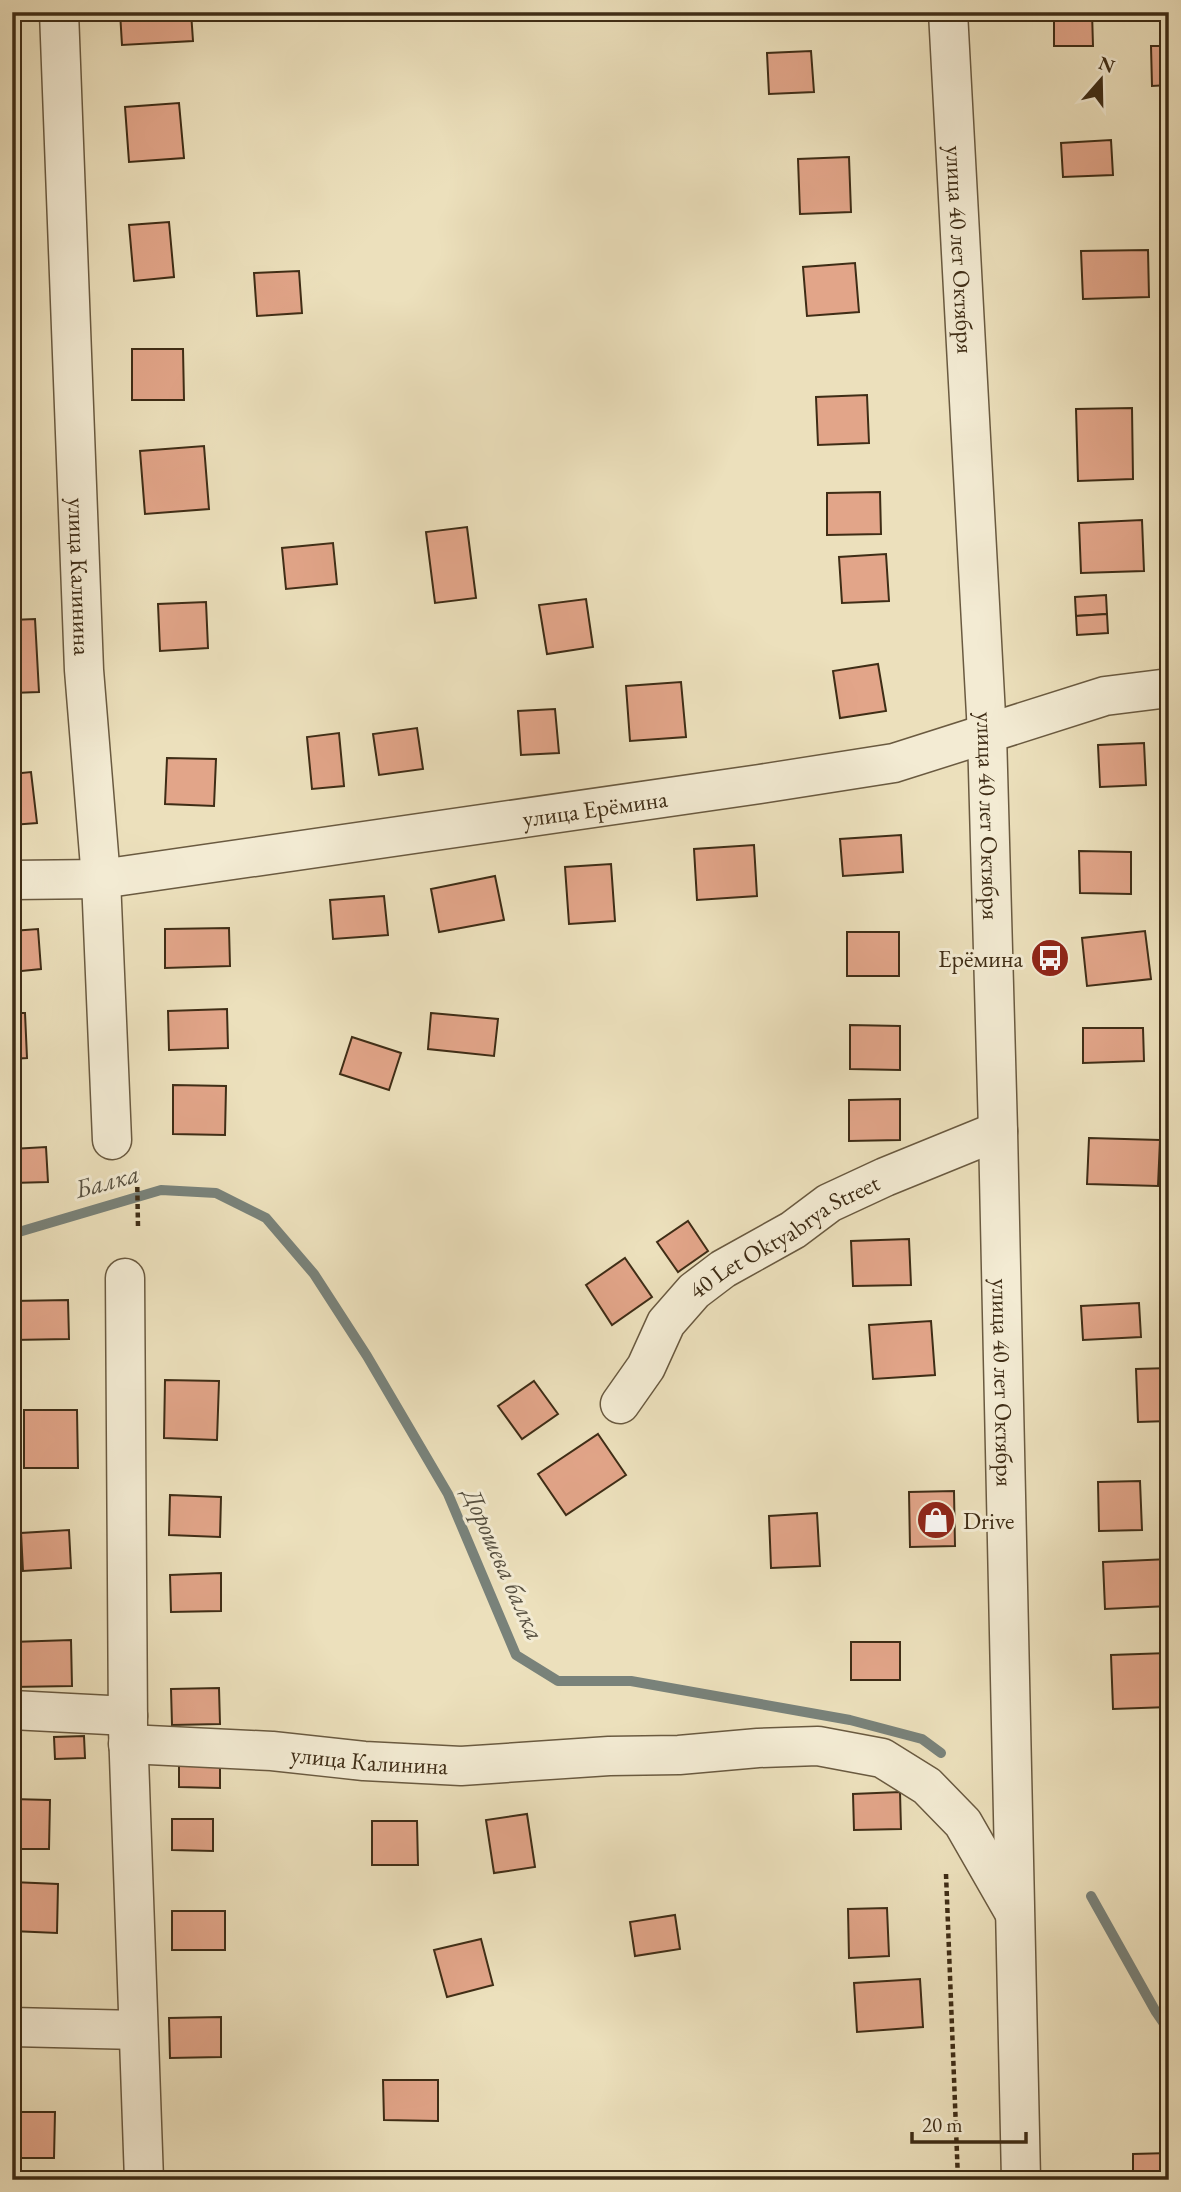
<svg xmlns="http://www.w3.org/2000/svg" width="1181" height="2192" font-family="'EB Garamond',serif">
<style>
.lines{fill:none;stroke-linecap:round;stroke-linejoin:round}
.stream{stroke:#79827a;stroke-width:10}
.building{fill:#e2a589;stroke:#3f2d16;stroke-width:2}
.minor-casing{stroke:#6a5a40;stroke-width:41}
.path{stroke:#3f2d16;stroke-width:4.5;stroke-dasharray:5 3.5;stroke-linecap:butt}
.minor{stroke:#f3ebd3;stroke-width:38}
.labels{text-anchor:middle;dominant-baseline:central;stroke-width:6;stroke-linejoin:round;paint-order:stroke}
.street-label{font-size:24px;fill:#3f2d16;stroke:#f3ebd3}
.poi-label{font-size:24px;fill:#3f2d16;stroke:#f3ebd3;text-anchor:end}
.water-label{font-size:26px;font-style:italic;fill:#575040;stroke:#f3ebd3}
</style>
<rect width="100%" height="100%" fill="#ece0bc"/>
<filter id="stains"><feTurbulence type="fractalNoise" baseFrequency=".00286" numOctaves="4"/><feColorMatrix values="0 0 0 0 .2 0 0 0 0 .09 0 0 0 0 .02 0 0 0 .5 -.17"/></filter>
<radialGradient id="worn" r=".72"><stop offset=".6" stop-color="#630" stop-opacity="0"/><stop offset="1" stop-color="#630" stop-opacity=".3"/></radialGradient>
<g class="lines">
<!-- stream -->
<g class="stream">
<polyline points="12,1234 161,1190 216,1193 266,1218 314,1274 367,1356 448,1494 516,1655 558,1681 631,1681 850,1720 922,1739 941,1753"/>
<polyline points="1091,1896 1156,2012 1169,2031"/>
</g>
</g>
<!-- building -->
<g class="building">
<polygon points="120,12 191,12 193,41 122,45"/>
<polygon points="1054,12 1092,12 1093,46 1054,46"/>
<polygon points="1151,46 1169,46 1169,85 1152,86"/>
<polygon points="811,51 814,92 769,94 767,53"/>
<polygon points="179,103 184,158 129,162 125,107"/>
<polygon points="1111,140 1113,175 1063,177 1061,143"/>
<polygon points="849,157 851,212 800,214 798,159"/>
<polygon points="169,222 174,277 134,281 129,225"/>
<polygon points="1148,250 1149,297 1083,299 1081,251"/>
<polygon points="855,263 859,312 807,316 803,267"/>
<polygon points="299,271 302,313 257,316 254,273"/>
<polygon points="132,349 183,349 184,400 132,400"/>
<polygon points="867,395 869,443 818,445 816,397"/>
<polygon points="1132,408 1133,479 1078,481 1076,409"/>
<polygon points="204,446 209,509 145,514 140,451"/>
<polygon points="880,492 881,534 827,535 827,493"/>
<polygon points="1142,520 1144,571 1081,573 1079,523"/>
<polygon points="467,527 476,598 435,603 426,532"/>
<polygon points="333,543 337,584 286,589 282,548"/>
<polygon points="886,554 889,601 842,603 839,557"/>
<polygon points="1106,595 1107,614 1076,616 1075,597"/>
<polygon points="586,599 593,647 547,654 539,605"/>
<polygon points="206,602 208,648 160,651 158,604"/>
<polygon points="1107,614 1108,633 1077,635 1076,616"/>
<polygon points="35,619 39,692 12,693 12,620"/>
<polygon points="878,664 886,711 840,718 833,671"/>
<polygon points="681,682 686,737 630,741 626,686"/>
<polygon points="555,709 559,753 521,755 518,711"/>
<polygon points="417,728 423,769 379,775 373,734"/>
<polygon points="339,733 344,786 312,789 307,737"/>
<polygon points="1144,743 1146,785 1100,787 1098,745"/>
<polygon points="167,758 216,759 214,806 165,804"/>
<polygon points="31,772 37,823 12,825 12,774"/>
<polygon points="901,835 903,872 843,876 840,839"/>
<polygon points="754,845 757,896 697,900 694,849"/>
<polygon points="1079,851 1131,852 1131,894 1080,893"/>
<polygon points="611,864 615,921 569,924 565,867"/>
<polygon points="495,876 504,920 439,932 431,889"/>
<polygon points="384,896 388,935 333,939 330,900"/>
<polygon points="229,928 230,966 165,968 165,929"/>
<polygon points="38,929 41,969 12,972 12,931"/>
<polygon points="1145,931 1151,979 1087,986 1082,938"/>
<rect x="847" y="932" width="52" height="44"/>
<polygon points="227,1009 228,1048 169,1050 168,1011"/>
<polygon points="12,1013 25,1013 27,1058 12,1059"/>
<polygon points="431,1013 498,1019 494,1056 428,1049"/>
<polygon points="850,1025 900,1026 900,1070 850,1069"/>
<polygon points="1083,1028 1143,1028 1144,1061 1083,1063"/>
<polygon points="352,1037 401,1053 389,1090 340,1074"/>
<polygon points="173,1085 226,1086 225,1135 173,1134"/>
<polygon points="900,1099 900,1140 849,1141 849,1100"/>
<polygon points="1089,1138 1160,1140 1158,1186 1087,1184"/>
<polygon points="46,1147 48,1182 12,1183 12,1149"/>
<polygon points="688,1221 708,1251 678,1272 657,1242"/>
<polygon points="909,1239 911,1285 853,1286 851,1241"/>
<polygon points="625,1258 652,1297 612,1325 586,1285"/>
<polygon points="68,1300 69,1339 12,1340 12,1301"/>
<polygon points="1139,1303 1141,1337 1083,1340 1081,1306"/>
<polygon points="931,1321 935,1375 873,1379 869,1325"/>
<polygon points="1169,1368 1169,1421 1138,1422 1136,1369"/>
<polygon points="165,1380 219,1381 217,1440 164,1438"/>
<polygon points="534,1381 558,1414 522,1439 498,1406"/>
<polygon points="24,1410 77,1410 78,1468 24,1468"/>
<polygon points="598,1434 626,1475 566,1515 538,1474"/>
<polygon points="1140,1481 1142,1530 1099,1531 1098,1482"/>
<polygon points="954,1491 955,1546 910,1547 909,1492"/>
<polygon points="170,1495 221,1497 220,1537 169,1535"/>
<polygon points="817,1513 820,1566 771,1568 769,1516"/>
<polygon points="69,1530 71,1568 23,1571 21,1533"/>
<polygon points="1169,1559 1169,1606 1105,1609 1103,1562"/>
<polygon points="221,1573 221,1611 171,1612 170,1575"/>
<polygon points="71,1640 72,1686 12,1687 12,1642"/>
<rect x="851" y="1642" width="49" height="38"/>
<polygon points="1168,1653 1169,1707 1113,1709 1111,1655"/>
<polygon points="219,1688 220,1724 172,1725 171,1689"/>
<polygon points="84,1736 85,1758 55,1759 54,1737"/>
<polygon points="179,1760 220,1760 220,1788 179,1787"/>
<polygon points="900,1792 901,1829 854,1830 853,1794"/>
<polygon points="12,1799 50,1800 49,1849 12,1849"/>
<polygon points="527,1814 535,1867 494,1873 486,1820"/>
<polygon points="172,1819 213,1819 213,1851 172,1850"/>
<polygon points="372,1821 417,1821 418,1865 372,1865"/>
<polygon points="12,1882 58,1884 57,1933 12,1931"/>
<rect x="1161" y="1884" width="8" height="31"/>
<polygon points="887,1908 889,1956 849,1958 848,1909"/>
<rect x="172" y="1911" width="53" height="39"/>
<polygon points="675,1915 680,1949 635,1956 630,1922"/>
<polygon points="481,1939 493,1985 447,1997 434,1950"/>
<polygon points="920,1979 923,2027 857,2032 854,1983"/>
<polygon points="221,2017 221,2057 170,2058 169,2018"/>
<polygon points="383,2080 438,2080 438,2121 384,2120"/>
<polygon points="12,2112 55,2112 54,2158 12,2158"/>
<polygon points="1169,2153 1169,2180 1133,2180 1133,2154"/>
</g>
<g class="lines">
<defs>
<g id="minor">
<path id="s1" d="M59,12L84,670L101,879L112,1140"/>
<path id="s2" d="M948,12L987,734L998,1131L1021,2180"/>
<path id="s3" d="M12,880L101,879L760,784L894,763L1105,696L1169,688"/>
<polyline points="125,1278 128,1729 144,2180"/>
<path id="s4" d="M620,1404L646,1367L666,1323L694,1291L723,1269L793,1230L829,1203L885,1177L998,1131"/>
<polyline points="12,1710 128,1716"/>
<path id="s5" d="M128,1744L272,1751L364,1761L461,1766L609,1756L679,1755L758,1748L818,1746L882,1758L927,1786L963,1823L1014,1912"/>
<polyline points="12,2027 138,2030"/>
</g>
</defs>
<!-- minor casing -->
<use href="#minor" class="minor-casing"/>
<!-- path -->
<g class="path">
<polyline points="137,1170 138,1227"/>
<polyline points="946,1874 958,2180"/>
</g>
<!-- minor -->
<use href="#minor" class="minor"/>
</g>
<!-- icons -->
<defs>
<symbol id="bus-disc" viewBox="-11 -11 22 22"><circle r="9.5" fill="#8f2418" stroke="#f3ebd3"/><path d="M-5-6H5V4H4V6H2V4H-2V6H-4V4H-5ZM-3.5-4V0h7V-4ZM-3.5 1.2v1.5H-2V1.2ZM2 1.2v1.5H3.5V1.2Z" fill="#fff"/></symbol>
<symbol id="shop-disc" viewBox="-11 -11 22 22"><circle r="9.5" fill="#8f2418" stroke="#f3ebd3"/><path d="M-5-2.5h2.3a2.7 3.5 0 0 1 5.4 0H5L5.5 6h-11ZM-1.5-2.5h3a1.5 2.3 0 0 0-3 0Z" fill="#fff"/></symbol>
</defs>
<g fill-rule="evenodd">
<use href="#bus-disc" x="1028" y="936" width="44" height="44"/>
<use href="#shop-disc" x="914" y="1498" width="44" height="44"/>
</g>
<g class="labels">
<!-- street labels -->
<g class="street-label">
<text stroke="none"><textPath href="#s2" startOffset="238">улица 40 лет Октября</textPath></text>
<text stroke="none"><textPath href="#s1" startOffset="565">улица Калинина</textPath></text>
<text stroke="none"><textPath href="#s3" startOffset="588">улица Ерёмина</textPath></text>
<text stroke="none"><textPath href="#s2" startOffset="805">улица 40 лет Октября</textPath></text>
<text stroke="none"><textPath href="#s4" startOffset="242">40 Let Oktyabrya Street</textPath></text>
<text stroke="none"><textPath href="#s2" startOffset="1372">улица 40 лет Октября</textPath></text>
<text stroke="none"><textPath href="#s5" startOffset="242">улица Калинина</textPath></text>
</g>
<!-- poi labels -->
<g class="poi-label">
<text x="1023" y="958">Ерёмина</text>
<text x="963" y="1520" text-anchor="start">Drive</text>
</g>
<!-- water labels -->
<g class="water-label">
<text transform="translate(107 1181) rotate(-15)">Балка</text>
<text transform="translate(504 1564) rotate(66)">Дорошева балка</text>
</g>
</g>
<!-- margin -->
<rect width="1181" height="2192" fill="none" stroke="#ece0bc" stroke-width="42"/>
<rect x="14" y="14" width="1153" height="2164" fill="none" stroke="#3f2d16" stroke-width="3.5"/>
<rect x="21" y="21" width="1139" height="2150" fill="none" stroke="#3f2d16" stroke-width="2"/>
<!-- north arrow -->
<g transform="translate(1101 80) rotate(20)" stroke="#f3ebd3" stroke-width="5" paint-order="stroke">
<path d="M0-5L12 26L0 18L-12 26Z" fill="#3f2d16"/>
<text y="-10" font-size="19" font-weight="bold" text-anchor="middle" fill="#3f2d16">N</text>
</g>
<!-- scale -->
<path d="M912 2132v10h114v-10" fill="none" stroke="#3f2d16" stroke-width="3.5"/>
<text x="922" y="2132" font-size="21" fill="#3f2d16" stroke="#f3ebd3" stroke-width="5" paint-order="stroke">20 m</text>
<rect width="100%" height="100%" filter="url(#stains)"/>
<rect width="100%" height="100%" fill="url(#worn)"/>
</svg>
